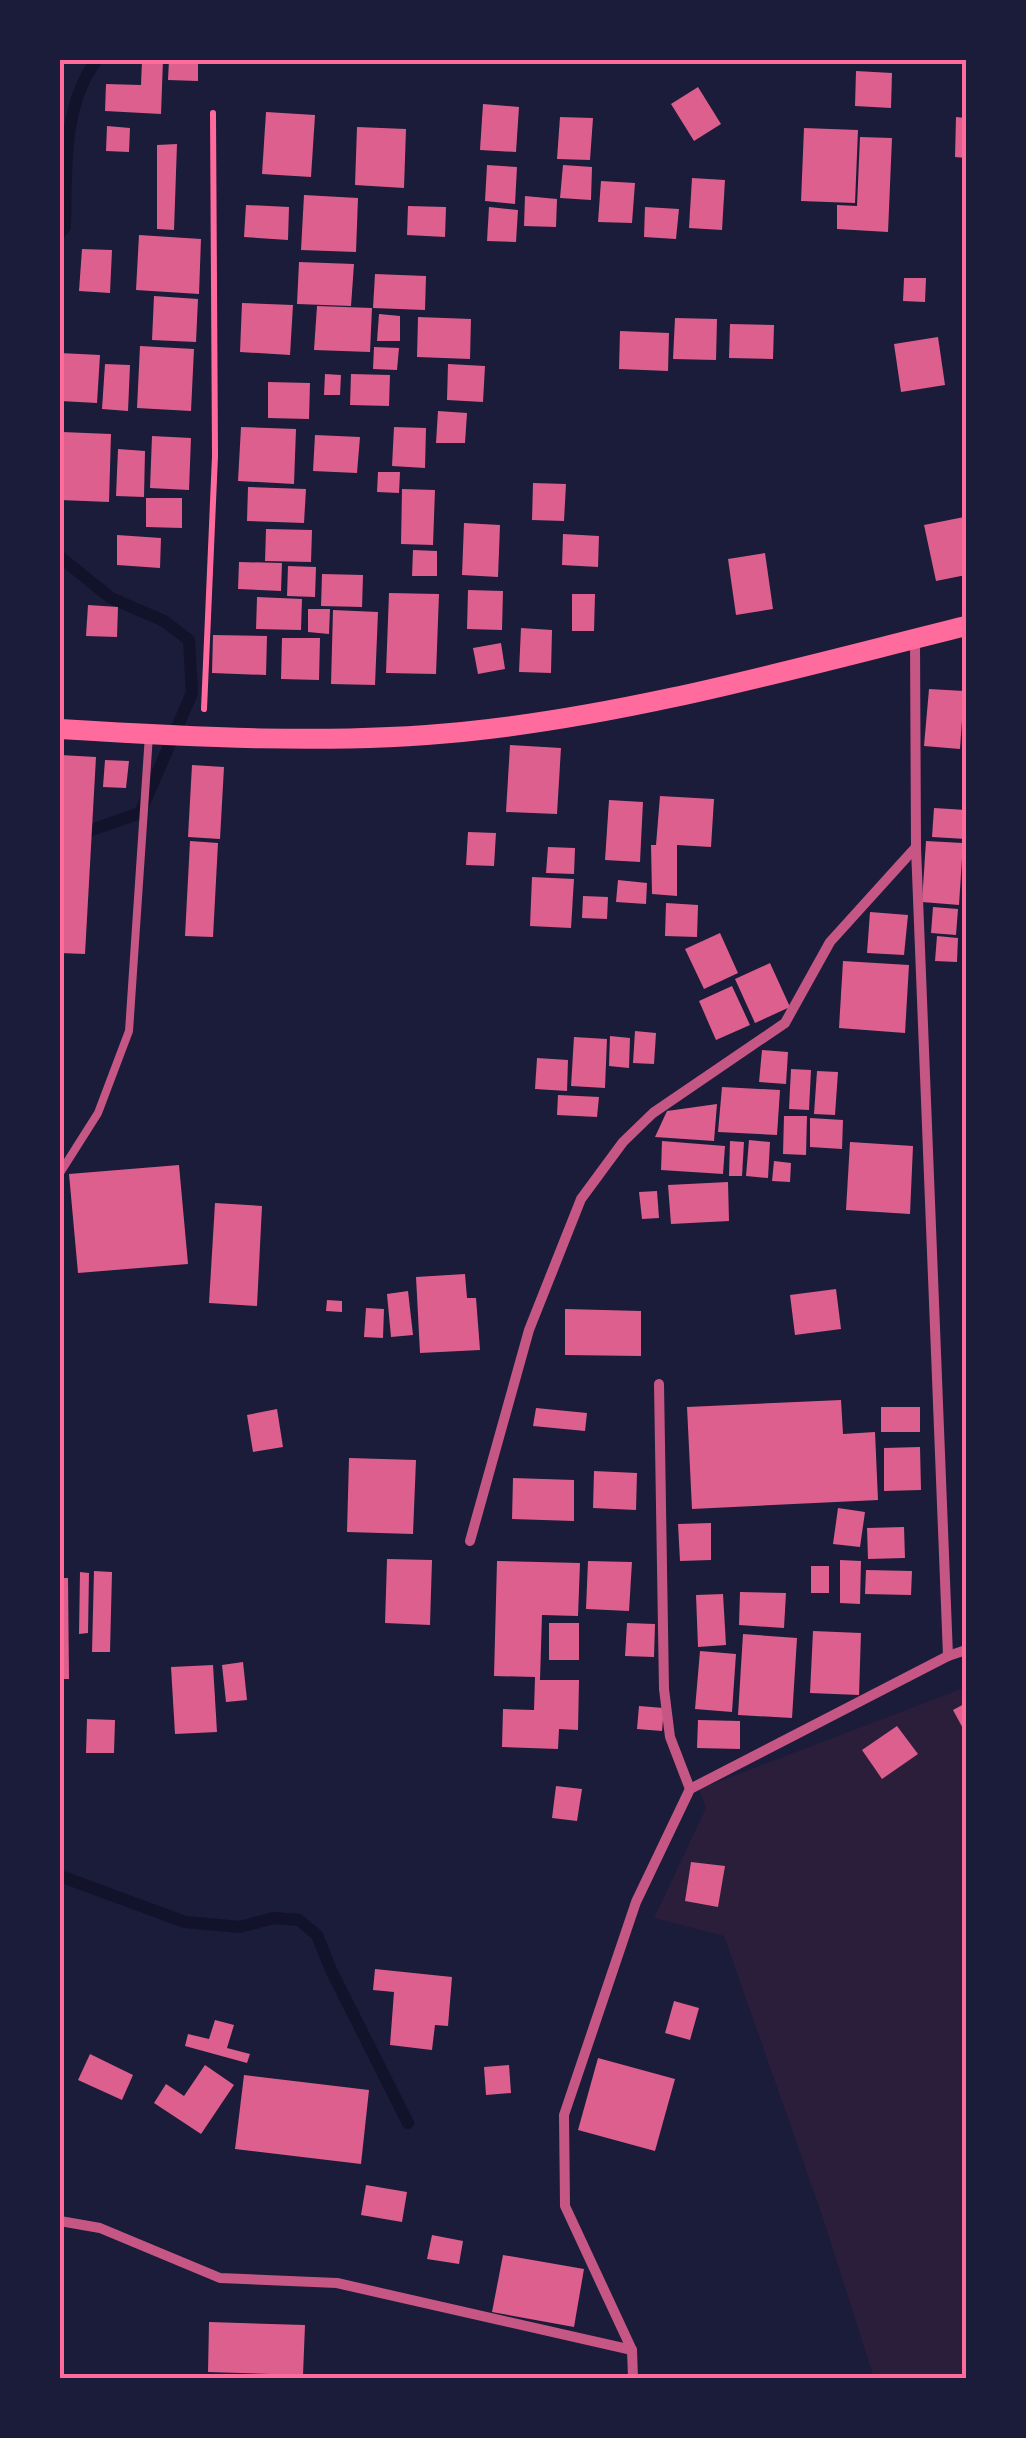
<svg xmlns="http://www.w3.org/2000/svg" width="1026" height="2438" font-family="'Sofia Sans Condensed',sans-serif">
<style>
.green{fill:#2a1e3b}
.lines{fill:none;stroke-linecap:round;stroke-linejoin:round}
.stream{stroke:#12122b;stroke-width:12}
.building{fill:#dd5f8e}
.path{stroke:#ff6b9d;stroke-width:6}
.service{stroke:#c65784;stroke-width:8}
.minor{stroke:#c65784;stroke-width:10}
.secondary{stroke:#ff6b9d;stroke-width:20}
.neatline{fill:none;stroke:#ff6b9d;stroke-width:4}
</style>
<rect width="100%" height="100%" fill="#1b1b3a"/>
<!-- green -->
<polygon class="green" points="966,1687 966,2378 874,2378 822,2215 724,1936 654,1918 706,1808 699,1789"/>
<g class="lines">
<!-- stream -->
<g class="stream">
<path d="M60,233L65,227C66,174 62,104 97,60"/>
<polyline points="60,557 111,598 164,621 189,640 192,693 140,813 60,841"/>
<polyline points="60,1876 185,1922 240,1927 273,1918 299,1920 317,1935 331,1970 408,2123"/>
</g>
</g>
<!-- building -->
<g class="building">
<polygon points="142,60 163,60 161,114 105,111 106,84 141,85"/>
<polygon points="169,60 198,60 198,81 168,80"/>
<polygon points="856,71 892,73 891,108 855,106"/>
<polygon points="698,87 721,124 694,141 671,104"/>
<polygon points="483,104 519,107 516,152 480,150"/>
<polygon points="266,112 315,115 311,177 262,174"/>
<polygon points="560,117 593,118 590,160 557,159"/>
<polygon points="956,117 966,118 966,158 955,157"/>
<polygon points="107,126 130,128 129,152 106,151"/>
<polygon points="357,127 406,129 404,188 355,185"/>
<polygon points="804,128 858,130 855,203 801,201"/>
<polygon points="860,137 892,138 888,232 837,229 837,205 857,206"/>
<polygon points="177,144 174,230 157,229 157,145"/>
<polygon points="487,165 517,167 515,204 485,201"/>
<polygon points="563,165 592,167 591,200 560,198"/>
<polygon points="692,178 725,180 722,230 689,228"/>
<polygon points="601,181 635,183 632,223 598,222"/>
<polygon points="304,195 358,198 356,252 301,250"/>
<polygon points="525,196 557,199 556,227 524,226"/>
<polygon points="246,205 289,207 288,240 244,237"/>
<polygon points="408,206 446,207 445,237 407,235"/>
<polygon points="489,207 518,210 516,242 487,241"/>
<polygon points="645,207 679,209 676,239 644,237"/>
<polygon points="139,235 201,239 199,294 136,290"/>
<polygon points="82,249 112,250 110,293 79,291"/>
<polygon points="299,262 354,264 351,306 297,304"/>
<polygon points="375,274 426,276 425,310 373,308"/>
<polygon points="904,278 926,278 925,302 903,301"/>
<polygon points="154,296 198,299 196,342 152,340"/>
<polygon points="242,303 293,305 290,355 240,352"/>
<polygon points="317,306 372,308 370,352 314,350"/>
<polygon points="379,314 400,316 400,341 377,341"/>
<polygon points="418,317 471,319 470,359 417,357"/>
<polygon points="675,318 717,319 716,360 673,359"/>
<polygon points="730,324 774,325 773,359 729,358"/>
<polygon points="620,331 669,333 668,371 619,369"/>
<polygon points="938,337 945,385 901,392 894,344"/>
<polygon points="140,346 194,349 191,411 137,408"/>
<polygon points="374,347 399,348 397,370 373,369"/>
<polygon points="60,353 100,355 97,403 60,401"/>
<polygon points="105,364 130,365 128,411 102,409"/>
<polygon points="448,364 485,366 483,402 447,400"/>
<polygon points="325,374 341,375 340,395 324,395"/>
<polygon points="351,374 390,375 389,406 350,405"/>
<polygon points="268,382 310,383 309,419 268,418"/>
<polygon points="438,411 467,413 465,443 436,443"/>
<polygon points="241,427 296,429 294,484 238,481"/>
<polygon points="394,427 426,428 425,468 392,466"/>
<polygon points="62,432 111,434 109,502 60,500"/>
<polygon points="315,435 360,437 357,473 313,471"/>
<polygon points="152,436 191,438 189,490 150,488"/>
<polygon points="118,449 145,451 144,497 116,496"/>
<polygon points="378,472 400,472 399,493 377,492"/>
<polygon points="533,483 566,484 564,521 532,520"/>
<polygon points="248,487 306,489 304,523 247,521"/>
<polygon points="402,489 435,490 433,545 401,544"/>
<polygon points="146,498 182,498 182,528 146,527"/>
<polygon points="964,517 966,575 936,581 924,525"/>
<polygon points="464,523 500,525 498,577 462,575"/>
<polygon points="266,529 312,530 311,562 265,561"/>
<polygon points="563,534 599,536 598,567 562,565"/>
<polygon points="117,535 161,538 160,568 117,565"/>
<polygon points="413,550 437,551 437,576 412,576"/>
<polygon points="765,553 773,609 736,615 728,559"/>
<polygon points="239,562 282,563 281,591 238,589"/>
<polygon points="288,566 316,567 315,597 287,596"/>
<polygon points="322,574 363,575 362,607 321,606"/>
<polygon points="468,590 503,591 502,630 467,629"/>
<polygon points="389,593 439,594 436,674 386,673"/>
<polygon points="572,594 595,594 594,631 572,631"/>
<polygon points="257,597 302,599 301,630 256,629"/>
<polygon points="88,605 118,607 117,637 86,636"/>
<polygon points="308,609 330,609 329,634 308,632"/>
<polygon points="333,610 378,612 375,685 331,684"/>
<polygon points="521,628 552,630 551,673 519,672"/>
<polygon points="213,635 267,636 266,675 212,673"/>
<polygon points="282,638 320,638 319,680 281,679"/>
<polygon points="501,643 505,669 478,674 473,648"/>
<polygon points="929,689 964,691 960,749 924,746"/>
<polygon points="510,745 561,748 557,814 506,812"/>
<polygon points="60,755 96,757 85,954 60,953"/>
<polygon points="105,760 129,761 126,788 103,787"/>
<polygon points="192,765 224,767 220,839 188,837"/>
<polygon points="660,796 714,799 711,847 677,845 677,896 652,894 651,845 656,845"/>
<polygon points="609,800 643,802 640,862 605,860"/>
<polygon points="934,808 966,810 966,839 932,837"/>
<polygon points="468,832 496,833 494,866 466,865"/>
<polygon points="190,841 218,843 213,937 185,936"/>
<polygon points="926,841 963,843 959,905 922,902"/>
<polygon points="548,847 575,848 574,874 546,873"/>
<polygon points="532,877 574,879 571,928 530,926"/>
<polygon points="618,880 647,883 646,904 616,902"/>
<polygon points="583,896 608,897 607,919 582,918"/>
<polygon points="666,903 698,905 697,937 665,936"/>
<polygon points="933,907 958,909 956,935 931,933"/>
<polygon points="870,912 908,915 904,955 867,953"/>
<polygon points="720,933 738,973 704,989 685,949"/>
<polygon points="937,936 958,938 957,962 935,961"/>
<polygon points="843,961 909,965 905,1033 839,1028"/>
<polygon points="770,963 790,1007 755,1023 735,979"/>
<polygon points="732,986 750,1025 716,1040 699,1001"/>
<polygon points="635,1031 656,1033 654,1064 633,1063"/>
<polygon points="610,1036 630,1038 629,1068 609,1066"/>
<polygon points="574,1037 607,1039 605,1088 571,1086"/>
<polygon points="762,1050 788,1052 786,1084 759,1082"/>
<polygon points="537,1058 568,1060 567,1091 535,1089"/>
<polygon points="791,1069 811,1070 809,1110 789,1109"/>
<polygon points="817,1071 838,1072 835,1115 814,1114"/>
<polygon points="722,1087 780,1090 777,1135 718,1132"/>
<polygon points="558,1095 599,1097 597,1117 557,1115"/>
<polygon points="717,1104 714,1141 655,1137 667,1111"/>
<polygon points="784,1116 807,1116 806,1155 783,1154"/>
<polygon points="810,1118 843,1120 842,1149 810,1147"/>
<polygon points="749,1140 770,1142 768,1178 746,1176"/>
<polygon points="662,1141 725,1146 723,1174 661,1170"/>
<polygon points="730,1141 744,1142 742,1176 729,1176"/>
<polygon points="850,1142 913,1146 910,1214 846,1210"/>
<polygon points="774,1161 791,1163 790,1182 772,1181"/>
<polygon points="179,1165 188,1264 78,1273 69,1174"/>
<polygon points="728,1182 729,1221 671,1224 668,1185"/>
<polygon points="657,1191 659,1218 642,1219 639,1192"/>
<polygon points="215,1203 262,1206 257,1306 209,1303"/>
<polygon points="465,1274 467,1298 476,1298 480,1350 420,1353 416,1277"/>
<polygon points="836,1289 841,1329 795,1335 790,1295"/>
<polygon points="408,1291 413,1335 391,1337 387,1294"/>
<polygon points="327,1300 342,1301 342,1312 326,1311"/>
<polygon points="366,1308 384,1309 383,1338 364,1337"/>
<polygon points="565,1309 641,1311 641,1356 565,1355"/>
<polygon points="841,1400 843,1434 875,1432 878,1500 692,1509 687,1407"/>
<rect x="881" y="1407" width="39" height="25"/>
<polygon points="536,1408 587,1413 585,1431 533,1426"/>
<polygon points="277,1409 283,1447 253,1452 247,1415"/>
<polygon points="920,1447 921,1490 884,1491 884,1448"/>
<polygon points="349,1458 416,1460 413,1534 347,1532"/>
<polygon points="594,1471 637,1473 636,1510 593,1508"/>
<polygon points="513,1478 574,1480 574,1521 512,1519"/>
<polygon points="838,1508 865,1512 860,1547 833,1544"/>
<polygon points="711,1523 711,1560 680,1561 678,1524"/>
<polygon points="904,1527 905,1558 868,1559 867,1528"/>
<polygon points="387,1559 432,1560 430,1625 385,1623"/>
<polygon points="840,1560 861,1561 860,1604 840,1603"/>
<polygon points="497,1561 580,1563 578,1616 542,1615 540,1680 579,1680 578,1730 559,1729 558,1749 502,1747 503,1709 534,1710 535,1677 494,1676"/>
<polygon points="588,1561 632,1562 629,1611 586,1609"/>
<rect x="811" y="1566" width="18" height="27"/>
<polygon points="866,1570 912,1571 911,1595 865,1594"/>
<polygon points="94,1571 112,1572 110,1652 92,1652"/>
<polygon points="80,1572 89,1573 88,1633 79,1634"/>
<polygon points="60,1578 68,1578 69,1679 60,1679"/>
<polygon points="740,1592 786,1593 784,1628 739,1625"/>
<polygon points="723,1594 726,1645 698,1647 696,1595"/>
<rect x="549" y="1623" width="30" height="37"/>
<polygon points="627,1623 655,1624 654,1657 625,1656"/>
<polygon points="813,1631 861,1633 859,1695 810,1693"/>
<polygon points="743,1634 797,1638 792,1718 738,1715"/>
<polygon points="700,1651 736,1654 732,1712 695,1709"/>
<polygon points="243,1662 247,1700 226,1702 222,1665"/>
<polygon points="213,1665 217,1732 175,1734 171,1667"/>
<polygon points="966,1703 966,1734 953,1710"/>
<polygon points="639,1706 664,1708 662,1731 637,1729"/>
<polygon points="87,1719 115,1720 114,1753 86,1753"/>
<polygon points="698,1720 740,1721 740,1749 697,1748"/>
<polygon points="897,1726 918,1754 882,1779 862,1750"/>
<polygon points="556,1786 582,1789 577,1821 552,1818"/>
<polygon points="691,1862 725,1866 718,1907 685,1901"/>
<polygon points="375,1969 452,1977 448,2026 435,2025 432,2050 390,2045 394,1992 373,1990"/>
<polygon points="674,2001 699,2008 690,2040 665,2033"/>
<polygon points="215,2020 234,2025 227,2048 250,2054 247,2063 185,2046 188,2034 209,2039"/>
<polygon points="90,2054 133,2075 122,2100 78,2080"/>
<polygon points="598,2058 675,2079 655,2151 578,2130"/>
<polygon points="205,2065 234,2085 201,2134 154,2103 166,2084 184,2096"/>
<polygon points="509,2065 511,2093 486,2095 484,2067"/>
<polygon points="244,2075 369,2090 361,2164 235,2149"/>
<polygon points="366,2185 407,2192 402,2222 361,2215"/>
<polygon points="432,2235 463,2241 459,2264 427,2259"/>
<polygon points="503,2255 584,2269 574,2327 492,2312"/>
<polygon points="209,2322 305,2325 303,2375 208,2372"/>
</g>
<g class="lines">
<!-- path -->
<polyline class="path" points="204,709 215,456 213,113"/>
<!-- service -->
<polyline class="service" points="60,1173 98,1113 129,1031 149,735"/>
<!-- minor -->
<g class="minor">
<polyline points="916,848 948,1656"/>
<polyline points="659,1384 664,1689 670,1737 690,1789"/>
<polyline points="470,1541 529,1330 581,1199 623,1142 653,1113 785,1023 830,942 916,847 915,640"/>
<polyline points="60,2221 100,2228 220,2278 337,2283 632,2350"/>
<polyline points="633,2378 632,2350 565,2206 564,2115 636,1902 690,1789 948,1656 966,1650"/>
</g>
<!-- secondary -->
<path class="secondary" d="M60,729C190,737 332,745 462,732C632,715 800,667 966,626"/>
</g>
<!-- border -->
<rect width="1026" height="2438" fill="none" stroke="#1b1b3a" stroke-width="125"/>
<rect x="62" y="62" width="902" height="2314" class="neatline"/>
</svg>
